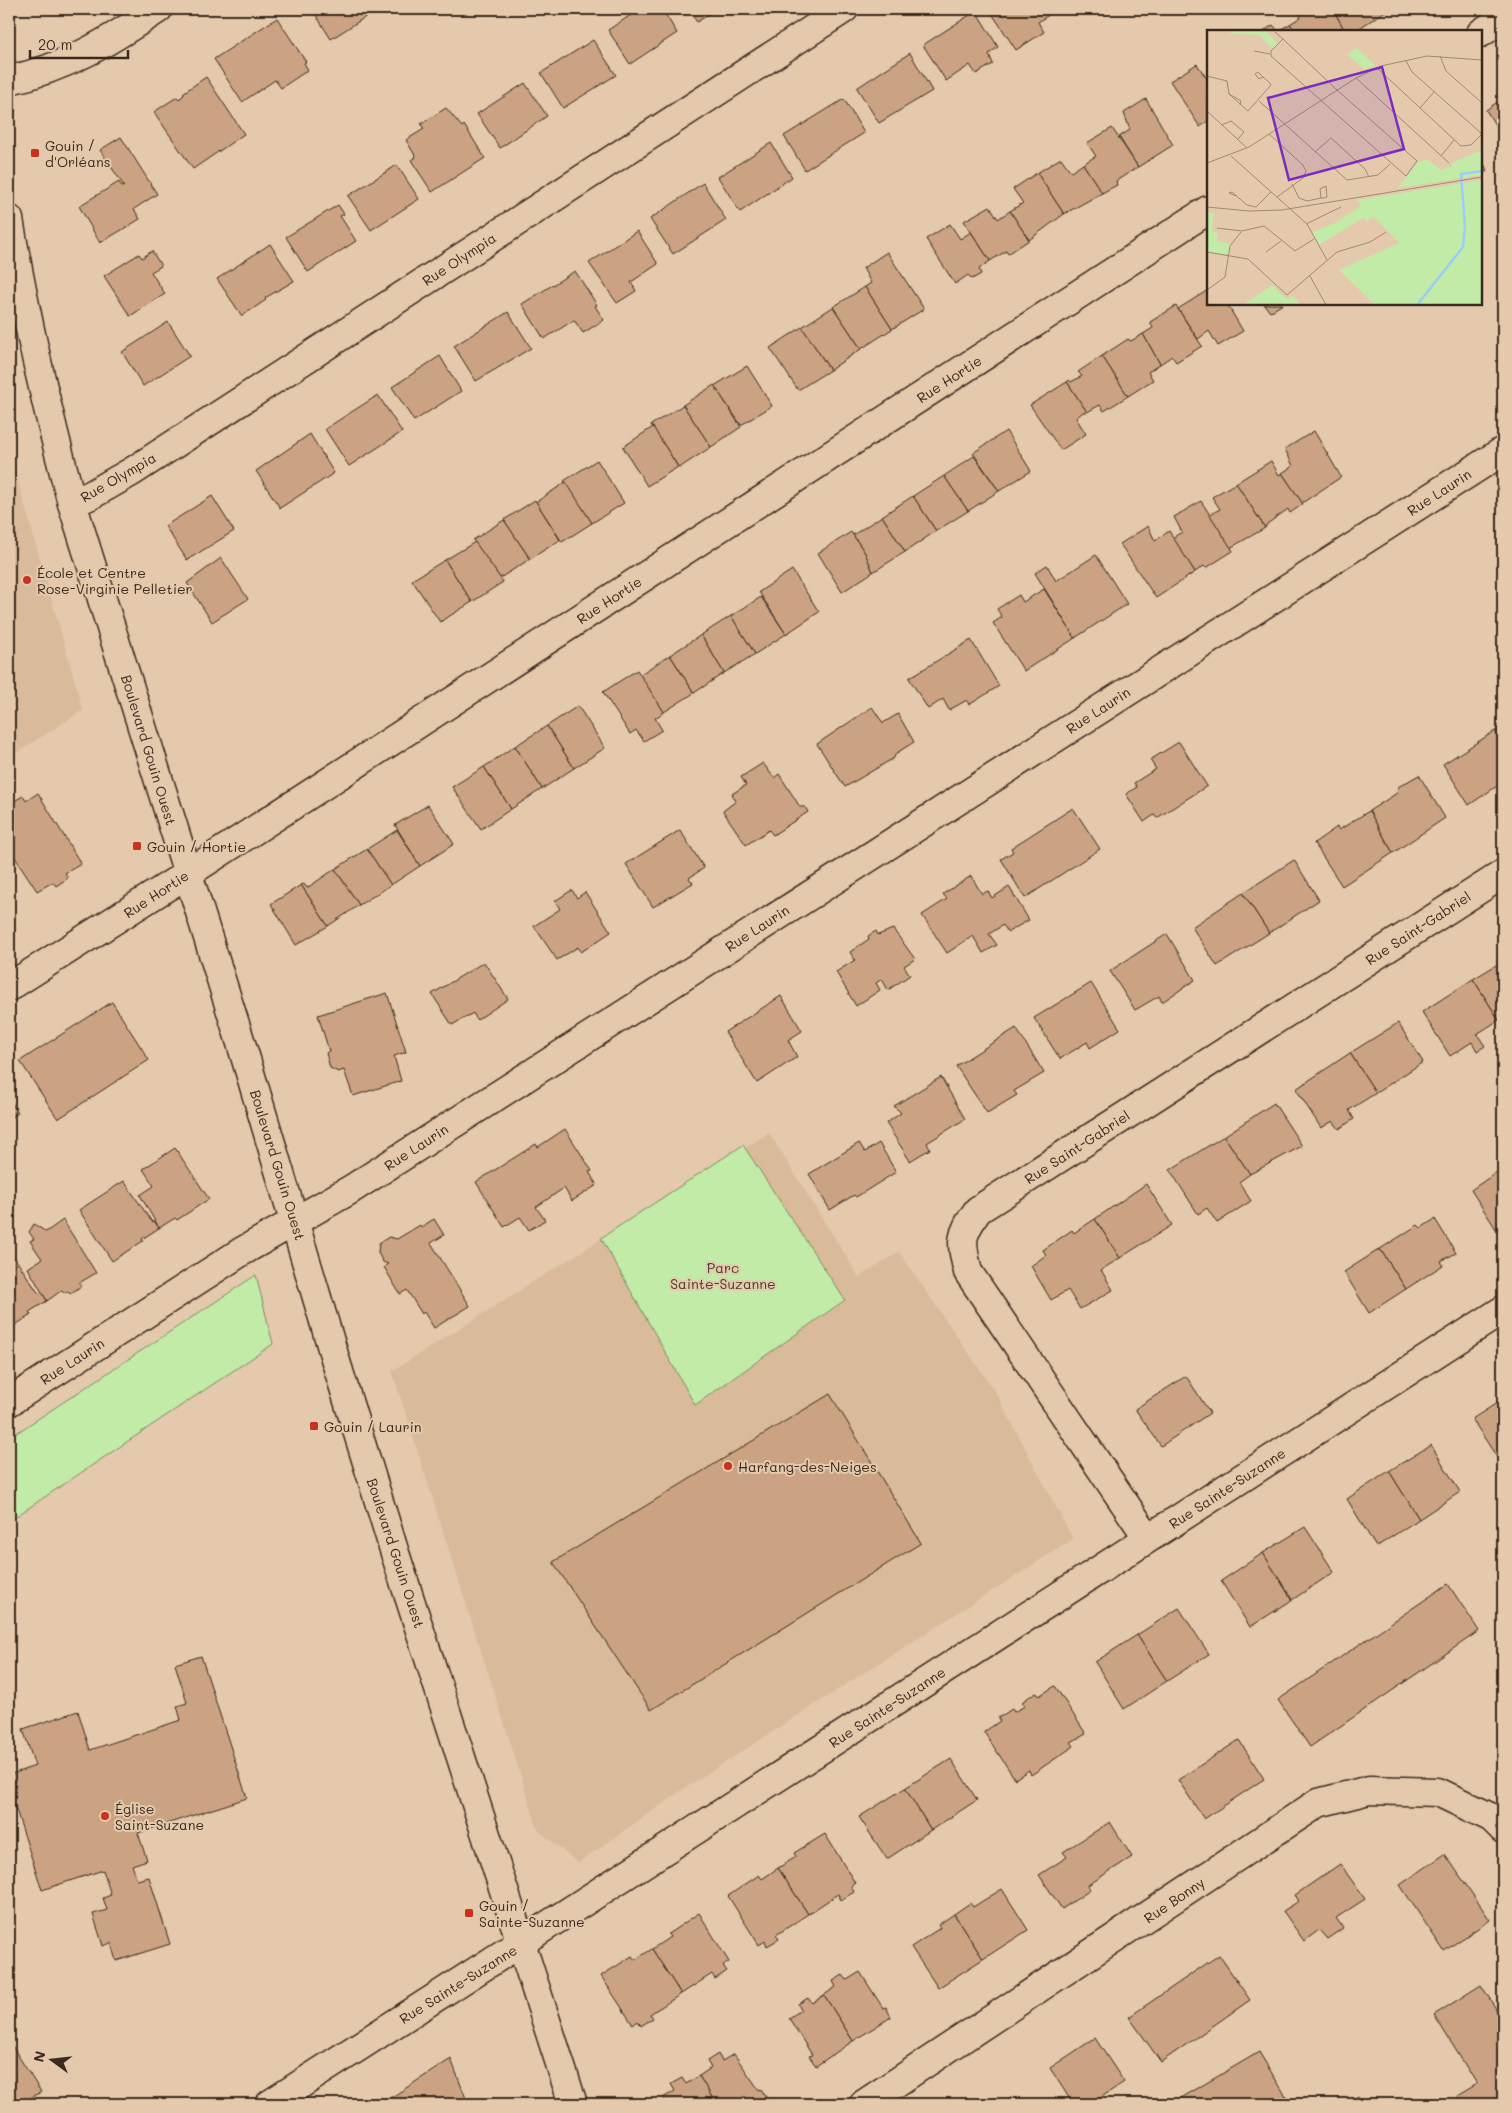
<svg xmlns="http://www.w3.org/2000/svg" width="1512" height="2113" font-family="Mali,sans-serif">
<style>
.built{fill:#d9bb9c}
.green{fill:#c1eba7;stroke:#7e8a62}
.building{fill:#cba382;stroke:#3b2a1e}
.lines{fill:none;stroke-linecap:round;stroke-linejoin:round}
.minor-casing{stroke:#3b2a1e;stroke-width:31}
.major-casing{stroke:#3b2a1e;stroke-width:31}
.minor{stroke:#e4c9ac;stroke-width:28}
.major{stroke:#e4c9ac;stroke-width:28}
.poi-dot{fill:#c8321e;stroke:#e4c9ac;stroke-width:2}
.labels{text-anchor:middle;dominant-baseline:central;stroke-width:4;stroke-linejoin:round;paint-order:stroke}
.poi-label{font-size:14px;fill:#3b2a1e;stroke:#e4c9ac;text-anchor:start}
.street-label{font-size:14px;fill:#3b2a1e;stroke:#e4c9ac}
.park-label{font-size:14px;fill:#483d2c;stroke:#e4c9ac}
.inset-river{fill:none;stroke:#9cccf8;stroke-width:2.5}
.inset-road{fill:none;stroke:#a08973;stroke-width:1}
.view{fill:#7b2cbf;fill-opacity:0.15;stroke:#7b2cbf;stroke-width:2.5}
.inset-edge{fill:none;stroke:#3b2a1e;stroke-width:2.5}
</style>
<rect width="100%" height="100%" fill="#e4c9ac"/>
<filter id="ink" filterUnits="userSpaceOnUse"><feTurbulence type="fractalNoise" baseFrequency=".02" numOctaves="2"/><feDisplacementMap in="SourceGraphic" scale="10" xChannelSelector="R" yChannelSelector="G"/><feConvolveMatrix kernelMatrix="1 2 1 2 8 2 1 2 1" color-interpolation-filters="sRGB"/></filter>
<g filter="url(#ink)">
<!-- built -->
<g class="built">
<polygon points="9,450 83,710 9,758"/>
<polygon points="769,1133 859,1277 899,1252 996,1393 1073,1539 688,1786 578,1863 538,1830 392,1371"/>
</g>
<!-- green -->
<g class="green">
<polygon points="743,1145 845,1300 695,1405 601,1238"/>
<polygon points="256,1275 273,1344 9,1521 9,1438"/>
</g>
<!-- building -->
<g class="building">
<polygon points="312,9 378,9 331,39"/>
<polygon points="640,9 662,9 677,33 630,64 608,30"/>
<polygon points="682,9 717,9 697,22 690,12 685,13"/>
<polygon points="989,9 1058,9 1038,22 1044,32 1016,50"/>
<polygon points="1301,9 1333,9 1345,31 1295,31 1290,24 1301,17 1298,11"/>
<polygon points="1333,9 1386,9 1387,10 1355,31 1345,31"/>
<polygon points="976,11 998,47 989,54 993,64 976,74 970,65 946,81 923,45"/>
<polygon points="277,18 306,62 304,63 308,70 281,88 275,80 242,102 214,59"/>
<polygon points="1290,24 1295,31 1264,31 1273,25 1278,31"/>
<polygon points="593,40 616,75 563,108 541,73"/>
<polygon points="910,53 932,91 879,123 857,88"/>
<polygon points="1197,64 1207,79 1208,78 1208,121 1200,127 1170,81"/>
<polygon points="206,77 244,134 193,169 154,112 177,97 179,99 184,95 183,93"/>
<polygon points="525,83 547,116 500,148 477,114"/>
<polygon points="1503,98 1503,138 1486,110"/>
<polygon points="844,99 864,133 805,170 784,136"/>
<polygon points="1146,99 1173,145 1138,167 1119,137 1130,130 1124,113"/>
<polygon points="446,108 462,127 464,125 485,158 432,192 411,160 416,157 406,140 424,129 421,124"/>
<polygon points="1112,128 1138,167 1116,181 1117,185 1102,193 1083,164 1096,156 1087,143"/>
<polygon points="121,137 157,194 134,209 140,219 100,243 79,206 119,182 122,187 124,186 100,150"/>
<polygon points="771,143 792,177 740,212 718,177"/>
<polygon points="1481,156 1487,171 1481,175"/>
<polygon points="1061,158 1071,172 1083,164 1102,193 1064,214 1037,173"/>
<polygon points="397,165 419,199 371,230 348,196"/>
<polygon points="1037,173 1064,214 1029,240 1010,211 1023,203 1013,189"/>
<polygon points="703,183 726,220 673,254 650,219"/>
<polygon points="338,205 344,214 340,216 356,241 308,272 286,237"/>
<polygon points="990,206 998,219 1010,211 1029,240 1008,254 1006,251 990,261 964,221"/>
<polygon points="950,224 960,239 971,232 990,261 979,269 981,274 972,279 968,275 955,284 926,239"/>
<polygon points="637,231 658,264 631,282 636,291 617,303 589,263"/>
<polygon points="270,244 294,281 265,298 266,300 242,316 217,279"/>
<polygon points="152,251 161,266 151,272 165,294 130,316 104,276 139,254 142,258"/>
<polygon points="887,252 924,309 892,329 865,287 871,283 863,268"/>
<polygon points="575,271 597,305 595,306 604,320 583,333 574,320 544,339 522,304"/>
<polygon points="865,287 892,329 861,349 833,307"/>
<polygon points="1208,290 1208,304 1227,304 1243,331 1218,346 1209,331 1198,339 1178,309"/>
<polygon points="1264,304 1283,304 1270,312"/>
<polygon points="1176,306 1202,346 1176,362 1172,356 1160,364 1143,334 1153,328 1150,322"/>
<polygon points="833,307 861,349 830,370 802,327"/>
<polygon points="508,312 531,348 476,381 454,346"/>
<polygon points="168,322 190,356 143,386 122,352"/>
<polygon points="802,327 830,370 798,390 770,348"/>
<polygon points="1143,334 1160,364 1148,372 1153,380 1128,396 1102,356 1128,339 1131,341"/>
<polygon points="440,356 461,391 414,421 392,387"/>
<polygon points="1102,356 1128,396 1104,411 1100,405 1087,412 1067,382 1069,380 1071,382 1082,376 1078,372"/>
<polygon points="747,366 772,406 741,425 714,386"/>
<polygon points="1067,382 1087,412 1083,412 1076,418 1086,434 1061,450 1030,405"/>
<polygon points="714,385 741,427 711,447 683,405"/>
<polygon points="378,395 402,432 349,466 325,429"/>
<polygon points="683,405 711,447 679,468 651,425"/>
<polygon points="653,427 678,467 647,486 623,447"/>
<polygon points="1006,431 1031,471 999,491 973,453"/>
<polygon points="1314,431 1341,477 1302,503 1282,473 1293,466 1285,449"/>
<polygon points="310,434 334,473 280,508 256,471"/>
<polygon points="974,456 999,491 968,511 944,476"/>
<polygon points="597,460 624,503 592,523 564,481"/>
<polygon points="1271,461 1279,475 1282,473 1303,504 1290,513 1288,509 1267,524 1265,528 1236,483"/>
<polygon points="944,476 968,511 936,531 913,496"/>
<polygon points="566,482 592,523 562,542 536,502"/>
<polygon points="1236,483 1265,528 1230,548 1209,515 1220,509 1212,497"/>
<polygon points="212,496 234,531 187,560 165,526"/>
<polygon points="913,496 936,531 905,552 882,516"/>
<polygon points="535,500 560,540 530,559 504,520"/>
<polygon points="1201,501 1233,551 1206,568 1204,566 1195,572 1172,538 1182,532 1174,517"/>
<polygon points="882,516 905,552 873,572 865,553 853,535"/>
<polygon points="504,520 530,559 500,578 473,540"/>
<polygon points="1148,526 1155,541 1169,531 1195,572 1156,598 1120,544"/>
<polygon points="851,532 865,553 873,572 842,592 818,553"/>
<polygon points="475,542 503,582 472,602 445,560"/>
<polygon points="1096,555 1127,604 1075,638 1035,573 1047,565 1056,581"/>
<polygon points="221,558 248,599 212,622 187,583"/>
<polygon points="445,560 472,602 440,622 412,580"/>
<polygon points="792,570 819,612 786,634 759,592"/>
<polygon points="1044,589 1075,638 1024,671 993,623 1002,617 997,609 1019,595 1023,602"/>
<polygon points="761,597 786,634 755,654 731,616"/>
<polygon points="731,616 755,654 724,673 701,635"/>
<polygon points="701,635 724,673 694,693 670,655"/>
<polygon points="971,640 999,686 969,705 967,700 949,710 943,699 928,709 909,678"/>
<polygon points="670,655 694,693 664,712 639,675"/>
<polygon points="637,670 664,712 655,718 662,730 644,741 636,730 630,734 603,692"/>
<polygon points="578,706 605,748 574,768 547,726"/>
<polygon points="872,707 883,723 898,714 914,742 895,754 894,758 845,787 817,744"/>
<polygon points="547,726 574,768 542,789 515,746"/>
<polygon points="1503,726 1503,744 1495,731"/>
<polygon points="1495,731 1503,744 1503,782 1469,805 1443,764"/>
<polygon points="1179,742 1207,786 1157,818 1154,815 1144,822 1126,794 1137,787 1134,783 1156,769 1150,760"/>
<polygon points="515,746 542,789 511,809 484,767"/>
<polygon points="763,763 774,778 779,774 800,807 805,807 808,812 773,835 769,830 746,845 723,811 736,801 732,794 746,785 741,777"/>
<polygon points="484,767 511,809 481,829 452,787"/>
<polygon points="1419,775 1445,818 1393,853 1369,811 1397,793 1398,787"/>
<polygon points="38,793 81,864 65,873 68,878 56,886 53,882 37,891 9,848 9,804 23,796 26,801"/>
<polygon points="428,805 454,844 420,866 395,825"/>
<polygon points="1073,808 1100,849 1025,898 1001,859 1013,852 1011,848"/>
<polygon points="1369,811 1393,853 1342,886 1314,843 1337,827 1339,830"/>
<polygon points="397,830 420,866 391,885 367,849"/>
<polygon points="680,830 704,868 689,878 693,883 653,907 626,864"/>
<polygon points="367,849 391,885 359,905 335,869"/>
<polygon points="1294,860 1319,900 1269,933 1243,893"/>
<polygon points="335,869 359,905 328,926 301,885 304,884 307,888"/>
<polygon points="971,876 982,894 988,891 992,898 1009,887 1029,920 1008,932 1003,925 989,934 997,945 983,953 973,936 947,953 922,915 947,899 943,894"/>
<polygon points="301,885 328,926 296,945 271,904"/>
<polygon points="572,890 577,898 585,892 611,932 581,952 578,947 557,960 534,926 560,909 555,901"/>
<polygon points="1243,893 1269,933 1217,966 1192,927"/>
<polygon points="893,929 915,959 904,966 910,975 888,990 882,979 876,983 880,990 856,1006 836,972 855,960 850,952 869,939 868,936 876,931 878,935"/>
<polygon points="1167,934 1195,980 1162,1002 1159,996 1135,1010 1110,971"/>
<polygon points="1503,961 1503,1017 1499,1020 1473,979"/>
<polygon points="484,962 508,999 477,1020 473,1013 452,1025 432,994"/>
<polygon points="1473,979 1499,1020 1477,1034 1485,1046 1477,1051 1472,1042 1450,1056 1422,1012"/>
<polygon points="1091,983 1120,1029 1090,1048 1087,1042 1060,1059 1034,1018"/>
<polygon points="387,993 406,1052 394,1056 401,1081 353,1096 344,1070 338,1072 330,1068 326,1053 329,1051 318,1015"/>
<polygon points="781,996 802,1031 788,1040 797,1057 757,1083 725,1032"/>
<polygon points="112,1002 149,1060 58,1119 20,1061"/>
<polygon points="1398,1023 1423,1062 1376,1093 1350,1053"/>
<polygon points="1016,1028 1044,1073 1014,1091 1017,1095 987,1113 956,1066"/>
<polygon points="1350,1053 1376,1093 1349,1110 1354,1119 1339,1129 1333,1121 1321,1128 1296,1089"/>
<polygon points="941,1077 965,1119 927,1143 930,1149 910,1161 886,1123 901,1113 894,1106"/>
<polygon points="9,1098 18,1113 9,1119"/>
<polygon points="1274,1103 1302,1146 1250,1174 1224,1136"/>
<polygon points="565,1129 592,1171 589,1172 597,1185 572,1201 564,1188 536,1207 545,1220 529,1230 520,1217 504,1227 476,1182 536,1144 538,1147"/>
<polygon points="1224,1136 1250,1174 1239,1182 1251,1201 1217,1223 1207,1208 1198,1214 1170,1170"/>
<polygon points="859,1143 865,1152 879,1143 896,1172 856,1197 854,1195 830,1210 809,1174"/>
<polygon points="175,1148 209,1199 177,1220 175,1218 159,1228 140,1195 154,1186 143,1169"/>
<polygon points="1503,1168 1503,1225 1496,1229 1471,1190"/>
<polygon points="124,1181 152,1222 154,1221 159,1228 142,1239 143,1241 112,1261 79,1210"/>
<polygon points="1146,1184 1172,1225 1120,1258 1095,1219"/>
<polygon points="434,1219 444,1235 431,1243 470,1306 434,1328 424,1312 422,1314 407,1290 400,1294 384,1267 388,1264 383,1262 378,1253 379,1243 389,1237 397,1239 420,1225 421,1227"/>
<polygon points="1095,1219 1120,1258 1101,1270 1113,1290 1080,1309 1068,1290 1051,1300 1031,1266 1046,1255 1043,1250 1072,1230 1074,1233"/>
<polygon points="1435,1219 1456,1253 1441,1261 1443,1265 1406,1289 1380,1249 1418,1225 1421,1228"/>
<polygon points="63,1220 96,1273 79,1283 81,1286 70,1294 68,1291 65,1293 62,1290 47,1301 28,1268 42,1259 30,1241 34,1239 29,1232 34,1224 46,1232"/>
<polygon points="1380,1249 1406,1289 1369,1313 1344,1272"/>
<polygon points="12,1254 39,1294 42,1292 47,1301 29,1312 31,1315 9,1329 9,1256"/>
<polygon points="1186,1376 1210,1413 1161,1446 1135,1409"/>
<polygon points="830,1394 921,1543 651,1710 553,1562"/>
<polygon points="1503,1399 1503,1464 1502,1465 1472,1419"/>
<polygon points="1431,1445 1460,1492 1419,1519 1389,1471"/>
<polygon points="1389,1471 1419,1519 1376,1547 1347,1499"/>
<polygon points="1305,1527 1334,1572 1292,1600 1263,1553"/>
<polygon points="1263,1553 1292,1600 1250,1627 1221,1581"/>
<polygon points="1448,1584 1479,1631 1310,1747 1278,1700"/>
<polygon points="1179,1608 1209,1654 1167,1681 1137,1635"/>
<polygon points="1137,1635 1167,1681 1124,1709 1095,1662"/>
<polygon points="201,1656 247,1798 138,1833 147,1860 132,1865 137,1880 149,1877 170,1944 116,1961 111,1943 103,1946 93,1914 107,1910 103,1898 111,1895 103,1870 42,1890 9,1788 9,1775 35,1766 23,1729 78,1711 90,1750 181,1720 177,1706 187,1703 175,1664"/>
<polygon points="1055,1686 1086,1734 1071,1742 1074,1746 1031,1775 1029,1770 1015,1779 984,1732 1000,1721 998,1718 1012,1709 1014,1712 1025,1706 1022,1702 1036,1692 1039,1696"/>
<polygon points="1239,1740 1264,1779 1204,1819 1178,1780"/>
<polygon points="951,1759 977,1800 931,1830 905,1788"/>
<polygon points="905,1788 931,1830 887,1859 859,1817"/>
<polygon points="1110,1822 1132,1857 1088,1885 1090,1890 1062,1909 1039,1875 1067,1857 1063,1852"/>
<polygon points="825,1834 855,1883 851,1886 854,1892 841,1900 838,1894 808,1914 778,1868 796,1857 794,1853"/>
<polygon points="1445,1854 1490,1920 1444,1951 1400,1885"/>
<polygon points="1340,1864 1365,1899 1336,1918 1343,1928 1327,1939 1319,1930 1304,1941 1283,1911 1299,1901 1295,1895"/>
<polygon points="778,1868 808,1914 776,1935 779,1939 767,1946 765,1941 759,1945 728,1896 759,1875 762,1879"/>
<polygon points="1002,1889 1028,1930 983,1959 954,1914 970,1903 973,1907"/>
<polygon points="699,1913 729,1962 723,1966 727,1971 715,1979 712,1974 681,1994 652,1949 670,1937 668,1934"/>
<polygon points="954,1914 983,1959 938,1988 911,1947 940,1928 938,1925"/>
<polygon points="652,1949 681,1994 650,2014 653,2018 641,2026 638,2021 633,2025 601,1976 632,1956 635,1960"/>
<polygon points="1219,1955 1250,2000 1161,2062 1129,2017"/>
<polygon points="860,1972 883,2008 886,2007 891,2017 853,2041 824,1995 836,1987 833,1981 843,1975 847,1980"/>
<polygon points="1481,1985 1503,2020 1503,2104 1463,2104 1457,2096 1477,2084 1434,2015"/>
<polygon points="824,1995 853,2041 816,2066 809,2056 812,2055 789,2018 801,2010 798,2004 808,1998 812,2003"/>
<polygon points="1095,2038 1124,2082 1091,2104 1073,2104 1050,2068"/>
<polygon points="9,2041 41,2092 20,2104 9,2104"/>
<polygon points="1259,2052 1290,2103 1288,2104 1171,2104"/>
<polygon points="718,2054 722,2061 734,2054 759,2090 761,2089 766,2097 755,2104 716,2104 699,2076 711,2068 707,2061"/>
<polygon points="451,2059 468,2104 381,2104"/>
<polygon points="699,2076 716,2104 667,2104 663,2098 675,2091 671,2084 682,2078 686,2084"/>
<polygon points="1358,2096 1363,2104 1345,2104"/>
</g>
<g class="lines">
<defs>
<g id="minor">
<polyline points="1481,33 1503,18"/>
<path d="M9,80C67,68 109,41 158,9"/>
<polyline points="72,503 91,495 133,471 844,9"/>
<polyline points="9,987 187,874 1208,210"/>
<polyline points="9,1402 241,1252 350,1190 1503,451"/>
<path d="M1148,1538L968,1272C961,1241 959,1237 978,1210L1503,874"/>
<polyline points="270,2104 1503,1310"/>
<polyline points="864,2104 1318,1803 1369,1790 1438,1792 1492,1818 1503,1829"/>
</g>
<path id="major" d="M9,219C25,315 47,410 72,503L245,1056L337,1365L393,1547L573,2104"/>
</defs>
<!-- minor casing -->
<use href="#minor" class="minor-casing"/>
<!-- major casing -->
<use href="#major" class="major-casing"/>
<!-- minor -->
<use href="#minor" class="minor"/>
<!-- major -->
<use href="#major" class="major"/>
</g>
</g>
<!-- markers -->
<g class="poi-dot">
<rect x="30" y="148" width="10" height="10" rx="2.5"/>
<circle cx="27" cy="580" r="5"/>
<rect x="132" y="841" width="10" height="10" rx="2.5"/>
<rect x="309" y="1421" width="10" height="10" rx="2.5"/>
<circle cx="728" cy="1466" r="5"/>
<circle cx="105" cy="1816" r="5"/>
<rect x="464" y="1908" width="10" height="10" rx="2.5"/>
</g>
<g class="labels">
<!-- poi labels -->
<g class="poi-label">
<text x="45" y="145">Gouin /<tspan x="45" dy="16">d'Orléans</tspan></text>
<text x="37" y="572">École et Centre<tspan x="37" dy="16">Rose-Virginie Pelletier</tspan></text>
<text x="147" y="846">Gouin / Hortie</text>
<text x="324" y="1426">Gouin / Laurin</text>
<text x="738" y="1466">Harfang-des-Neiges</text>
<text x="115" y="1808">Église<tspan x="115" dy="16">Saint-Suzane</tspan></text>
<text x="479" y="1905">Gouin /<tspan x="479" dy="16">Sainte-Suzanne</tspan></text>
</g>
<!-- street labels -->
<g class="street-label">
<text transform="translate(459 259) rotate(-33)">Rue Olympia</text>
<text transform="translate(949 379) rotate(-33)">Rue Hortie</text>
<text transform="translate(118 477) rotate(-30)">Rue Olympia</text>
<text transform="translate(1439 492) rotate(-33)">Rue Laurin</text>
<text transform="translate(609 600) rotate(-33)">Rue Hortie</text>
<text transform="translate(1098 710) rotate(-33)">Rue Laurin</text>
<text transform="translate(149 750) rotate(73)">Boulevard Gouin Ouest</text>
<text transform="translate(156 894) rotate(-33)">Rue Hortie</text>
<text transform="translate(757 928) rotate(-33)">Rue Laurin</text>
<text transform="translate(1418 928) rotate(-33)">Rue Saint-Gabriel</text>
<text transform="translate(416 1147) rotate(-33)">Rue Laurin</text>
<text transform="translate(1077 1147) rotate(-33)">Rue Saint-Gabriel</text>
<text transform="translate(278 1165) rotate(73)">Boulevard Gouin Ouest</text>
<text transform="translate(72 1361) rotate(-33)">Rue Laurin</text>
<text transform="translate(1227 1488) rotate(-33)">Rue Sainte-Suzanne</text>
<text transform="translate(396 1553) rotate(72)">Boulevard Gouin Ouest</text>
<text transform="translate(887 1707) rotate(-33)">Rue Sainte-Suzanne</text>
<text transform="translate(1174 1900) rotate(-34)">Rue Bonny</text>
<text transform="translate(458 1984) rotate(-32)">Rue Sainte-Suzanne</text>
</g>
<!-- park labels -->
<g class="park-label">
<text x="723" y="1267">Parc<tspan x="723" dy="16">Sainte-Suzanne</tspan></text>
</g>
</g>
<!-- overview -->
<g transform="translate(1207 30)">
<rect width="275" height="275" fill="#e4c9ac"/>
<path d="M20,0H58L71,14L66,19L52,5L23,3ZM149,18L151,19L168,35L158,40L141,25ZM275,120V145L191,158L210,133L219,129L235,140L241,136L244,139L245,133ZM275,150V275H168L132,240L192,213L167,187L159,191L156,188L112,215L106,202L130,192L154,176L150,170ZM0,182L7,183L5,200L11,204L10,211L24,214L22,224L0,222ZM65,255L80,269L85,266L95,275H36Z" fill="#c1eba7"/>
<path class="inset-river" d="M210,275L256,217L258,197L254,144L275,141"/>
<path class="inset-road" d="M68,2L76,9L130,60L210,131L199,146L64,26V21L76,9M47,21L63,24M233,26L239,41L275,73M199,31L205,42L275,104M170,38L254,116L264,115L275,104M0,46L20,51L22,64L41,81L64,55L63,53L56,47L51,42L48,44L52,49L56,47M149,48L242,133M22,64L34,71L33,75M52,71L140,150L171,145L183,134M213,78L227,62M0,81L40,118M15,95L24,91L37,102L31,109M62,104L96,135L99,141L96,148L70,167M108,122L124,108L158,139L162,147M24,126L100,194L120,230M234,126L247,110M0,133L42,117L149,48L174,36L220,26L275,30M85,154L92,168L100,171L114,168H117L120,167L119,156L113,159L114,168M29,166L22,163L25,162L40,175L49,177L64,162M0,177L42,181L75,180L275,147M99,194L134,177M10,198L35,201L57,196L88,221L107,209M0,222L41,229L80,265L130,222L163,212L179,202M59,222L74,211M103,246L119,275M0,260L18,247L23,216L34,202"/>
<path class="view" d="M175,37L197,119L82,150L61,68Z"/>
<rect width="275" height="275" class="inset-edge"/>
</g>
<!-- margin -->
<rect width="1512" height="2113" fill="none" stroke="#e4c9ac" stroke-width="30"/>
<rect x="15" y="15" width="1482" height="2083" fill="none" stroke="#3b2a1e" stroke-width="2" filter="url(#ink)"/>
<!-- north arrow -->
<g transform="translate(52 2060) rotate(285)" stroke="#e4c9ac" stroke-width="4" paint-order="stroke">
<path d="M0-4L9 19L0 12L-9 19Z" fill="#3b2a1e"/>
<text y="-8" font-size="14" font-weight="bold" text-anchor="middle" fill="#3b2a1e">N</text>
</g>
<!-- scale -->
<path d="M30 50v8h98v-8" fill="none" stroke="#3b2a1e" stroke-width="2.5"/>
<text x="38" y="50" font-size="15" fill="#3b2a1e" stroke="#e4c9ac" stroke-width="4" paint-order="stroke">20 m</text>
</svg>
